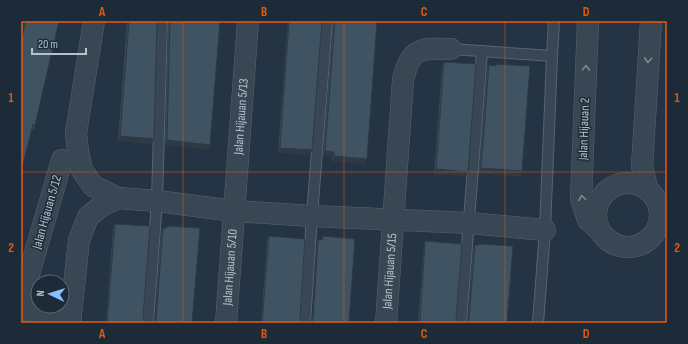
<svg xmlns="http://www.w3.org/2000/svg" width="688" height="344" font-family="'Sofia Sans Condensed',sans-serif">
<style>
.lines{fill:none;stroke-linecap:round;stroke-linejoin:round}
.service-casing{stroke:#576470;stroke-width:12}
.minor-casing{stroke:#576470;stroke-width:22}
.service{stroke:#394653;stroke-width:10}
.minor{stroke:#394653;stroke-width:21}
.wall{fill:#374755}
.shaded-wall{fill:#2d3a45}
.building{fill:#405363;stroke:#2d3a45}
.oneway{stroke:#7e8a96}
.grid{fill:none;stroke:#e8590c;stroke-width:1;stroke-opacity:0.55}
.labels{text-anchor:middle;dominant-baseline:central;stroke-width:3;stroke-linejoin:round;paint-order:stroke}
.street-label{font-size:13px;fill:#b6c1cd;stroke:#1d2b38}
.neatline{fill:none;stroke:#e8590c;stroke-width:1.5}
.grid-label{font-size:13px;text-anchor:middle;font-weight:bold;fill:#e8590c}
</style>
<rect width="100%" height="100%" fill="#243444"/>
<g class="lines">
<defs>
<g id="service">
<polyline points="451,49 552,56 554,21"/>
<polyline points="148,323 157,201 162,21"/>
<polyline points="305,323 312,216 327,21"/>
<polyline points="461,323 482,52"/>
<polyline points="538,323 545,230 552,56"/>
</g>
<g id="minor">
<polyline points="94,21 76,133 78,152 82,170 93,186 118,198"/>
<polyline points="588,21 581,199 588,220 600,231"/>
<polyline points="62,160 24,291 21,309 71,318"/>
<circle cx="628" cy="215" r="32"/>
<polyline points="647,188 642,166 651,21"/>
<polyline points="70,323 79,240 88,217 100,207 118,198 157,201 234,211 312,216 469,223 545,230"/>
<path id="s1" d="M226,323L248,21"/>
<path id="s2" d="M386,323L403,80C411,47 421,48 451,49"/>
</g>
</defs>
<!-- service casing -->
<use href="#service" class="service-casing"/>
<!-- minor casing -->
<use href="#minor" class="minor-casing"/>
<!-- service -->
<use href="#service" class="service"/>
<!-- minor -->
<use href="#minor" class="minor"/>
</g>
<!-- wall -->
<g class="wall">
<polygon points="25,21 59,21 35,125 34,130 32,129 21,172 21,38"/>
<polygon points="127,21 157,21 154,139 152,144 118,141"/>
<polygon points="168,21 220,21 209,149 165,145"/>
<polygon points="288,21 322,21 312,150 310,155 278,152"/>
<polygon points="333,21 377,21 365,164 332,161 332,157 323,156"/>
<polygon points="444,62 468,172 466,176 434,174 442,67"/>
<polygon points="496,64 520,176 479,173 487,70 489,65 495,66"/>
<polygon points="115,224 143,318 146,323 106,323 113,228"/>
<polygon points="167,226 200,228 155,322 161,232 163,228 166,228"/>
<polygon points="269,236 300,318 303,323 261,323 267,241"/>
<polygon points="323,236 349,323 312,322 317,245 318,240 321,240"/>
<polygon points="425,241 456,318 459,323 418,323 424,245"/>
<polygon points="475,245 513,246 468,322 473,249"/>
</g>
<!-- shaded-wall -->
<g class="shaded-wall">
<polygon points="120,136 154,139 152,144 118,141"/>
<polygon points="167,140 210,145 209,149 165,145"/>
<polygon points="280,148 312,150 310,155 278,152"/>
<polygon points="325,151 334,152 332,157 323,156"/>
<polygon points="334,156 367,159 365,164 332,161"/>
<polygon points="481,168 522,171 520,176 479,173"/>
<polygon points="436,169 468,172 466,176 434,174"/>
</g>
<!-- building -->
<g class="building">
<polygon points="26,21 59,21 35,125 33,124 21,172 21,41"/>
<polygon points="129,21 157,21 154,139 120,136"/>
<polygon points="170,21 220,21 210,145 167,140"/>
<polygon points="289,21 322,21 312,150 280,148"/>
<polygon points="335,21 377,21 367,159 334,156 334,152 325,151"/>
<polygon points="444,62 476,64 468,172 436,169"/>
<polygon points="496,64 530,66 522,171 481,168 489,65 496,66"/>
<polygon points="115,224 150,226 143,318 146,323 107,323"/>
<polygon points="167,226 200,228 192,323 153,323 155,322 156,319 163,228 167,228"/>
<polygon points="269,236 305,239 300,318 303,323 262,323"/>
<polygon points="323,236 355,239 349,323 310,323 312,322 313,319 318,240 322,240"/>
<polygon points="425,241 462,244 456,318 459,323 420,323"/>
<polygon points="479,244 513,246 507,323 466,323 468,322 469,319 475,245 479,245"/>
</g>
<!-- one-way arrows -->
<defs><path id="oneway-chevron" d="M-2-3.5L2.5 0L-2 3.5" fill="none" stroke-width="1.6" stroke-linecap="round" stroke-linejoin="round"/></defs>
<g class="oneway">
<use href="#oneway-chevron" transform="translate(648 60) rotate(94)"/>
<use href="#oneway-chevron" transform="translate(586 68) rotate(-87)"/>
<use href="#oneway-chevron" transform="translate(582 198) rotate(-98)"/>
</g>
<!-- grid -->
<path class="grid" d="M183,21V323M344,21V323M505,21V323M21,172H667"/>
<g class="labels">
<!-- street labels -->
<g class="street-label">
<text stroke="none"><textPath href="#s1" startOffset="207">Jalan Hijauan 5/13</textPath></text>
<text transform="translate(584 129) rotate(-88)">Jalan Hijauan 2</text>
<text transform="translate(47 212) rotate(-74)">Jalan Hijauan 5/12</text>
<text stroke="none"><textPath href="#s1" startOffset="56">Jalan Hijauan 5/10</textPath></text>
<text stroke="none"><textPath href="#s2" startOffset="52">Jalan Hijauan 5/15</textPath></text>
</g>
</g>
<!-- border -->
<rect width="688" height="344" fill="none" stroke="#1d2b38" stroke-width="44"/>
<!-- north arrow -->
<g transform="translate(50 294) rotate(274)"><circle r="19" fill="#1d2b38" stroke="#5a6774"/>
<path d="M0-3L7 15L0 10L-7 15Z" fill="#89c0ff"/>
<text y="-6" font-size="11" font-weight="bold" text-anchor="middle" fill="#b6c1cd">N</text>
</g>
<!-- scale -->
<path d="M32 48v6h54v-6" fill="none" stroke="#b6c1cd" stroke-width="2"/>
<text x="38" y="48" font-size="12" fill="#b6c1cd" stroke="#1d2b38" stroke-width="3" paint-order="stroke">20 m</text>
<rect x="22" y="22" width="644" height="300" class="neatline"/>
<g class="grid-label">
<text x="102" y="16">A</text>
<text x="264" y="16">B</text>
<text x="424" y="16">C</text>
<text x="586" y="16">D</text>
<text x="11" y="102">1</text>
<text x="677" y="102">1</text>
<text x="11" y="252">2</text>
<text x="677" y="252">2</text>
<text x="102" y="338">A</text>
<text x="264" y="338">B</text>
<text x="424" y="338">C</text>
<text x="586" y="338">D</text>
</g>
</svg>
